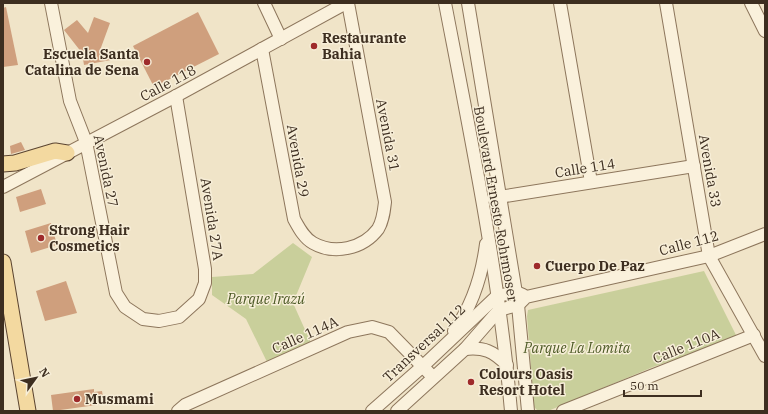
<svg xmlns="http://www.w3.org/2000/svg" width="768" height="414" font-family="'IBM Plex Serif',serif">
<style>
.green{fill:#c9cf9b}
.building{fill:#cf9f7d}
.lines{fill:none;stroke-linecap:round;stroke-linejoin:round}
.minor-casing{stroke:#8d765c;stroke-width:14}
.major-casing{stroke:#5b4430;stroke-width:17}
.minor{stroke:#faf1dc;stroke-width:12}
.major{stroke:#f3d9a0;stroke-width:15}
.poi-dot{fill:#9e2a2b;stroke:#f7eed8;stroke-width:1.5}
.labels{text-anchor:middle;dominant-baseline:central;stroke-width:3;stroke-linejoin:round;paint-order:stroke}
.poi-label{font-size:14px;font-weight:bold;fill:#3d2e20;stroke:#f7eed8;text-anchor:start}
.street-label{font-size:14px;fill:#3d2e20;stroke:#f7eed8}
.park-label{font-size:14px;font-style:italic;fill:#4d5a26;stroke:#f7eed8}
</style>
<rect width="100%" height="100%" fill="#f0e4c8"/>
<!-- green -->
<g class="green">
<polygon points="293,243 312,257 293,303 311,343 268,364 246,319 212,295 212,277 253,274"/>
<polygon points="704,271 736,335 734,339 653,367 548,411 538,411 534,407 527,316 528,310"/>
</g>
<!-- building -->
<g class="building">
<polygon points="6,7 18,65 3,67 3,8"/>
<polygon points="198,12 219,54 154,87 133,46"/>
<polygon points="94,17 110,23 99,53 114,50 116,59 84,65 82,53 64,30 77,20 88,33"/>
<polygon points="21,142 25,150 11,154 10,146"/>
<polygon points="41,189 46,204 20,212 16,197"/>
<polygon points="51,223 57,245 31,253 25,231"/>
<polygon points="66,281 77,313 45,321 36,291"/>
<polygon points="94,389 94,392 102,391 104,404 53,411 51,395"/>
</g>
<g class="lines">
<defs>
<g id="minor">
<polyline points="51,3 70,101 86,142 116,293 125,307 143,319 159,321 179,317 199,299 205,283 205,269 176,96"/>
<polyline points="264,3 281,39"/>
<path d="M445,3C471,138 499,274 511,411"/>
<polyline points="468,3 518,305 528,411"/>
<polyline points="560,3 591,182"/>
<polyline points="666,3 709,256 765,356"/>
<polyline points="751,3 765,31"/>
<path d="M262,49L294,219C299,228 304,238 313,243C334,255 363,249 378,229C383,221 384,211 385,202L348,3"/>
<polyline points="3,187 176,96 346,3"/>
<polyline points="493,198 694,166"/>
<polyline points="499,310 518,305 526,297 709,256 765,234"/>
<path d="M454,331C472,306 482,275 486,244"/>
<path d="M465,349C484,347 493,351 507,365"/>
<polyline points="178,411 185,405 348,332 372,327 389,332 433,377"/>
<polyline points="372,411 423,366 497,296 516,292 523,295"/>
<polyline points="397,411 465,349 499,310"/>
<polyline points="563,411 754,335"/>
</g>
<g id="major">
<polyline points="3,164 15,163 55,151 67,153"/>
<polyline points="3,262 28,411"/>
</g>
</defs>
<!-- minor casing -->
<use href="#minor" class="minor-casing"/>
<!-- major casing -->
<use href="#major" class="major-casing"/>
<!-- minor -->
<use href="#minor" class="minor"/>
<!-- major -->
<use href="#major" class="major"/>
</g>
<!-- markers -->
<g class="poi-dot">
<circle cx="314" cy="46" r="4"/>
<circle cx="147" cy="62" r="4"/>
<circle cx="41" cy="238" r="4"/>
<circle cx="537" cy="266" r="4"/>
<circle cx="471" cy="382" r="4"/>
<circle cx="77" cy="399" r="4"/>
</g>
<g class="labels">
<!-- poi labels -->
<g class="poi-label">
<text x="322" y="38">Restaurante<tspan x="322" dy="16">Bahia</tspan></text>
<text x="139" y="54" text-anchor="end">Escuela Santa<tspan x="139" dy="16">Catalina de Sena</tspan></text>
<text x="49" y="230">Strong Hair<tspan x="49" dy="16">Cosmetics</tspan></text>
<text x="545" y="266">Cuerpo De Paz</text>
<text x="479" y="374">Colours Oasis<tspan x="479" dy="16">Resort Hotel</tspan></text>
<text x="85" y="399">Musmami</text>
</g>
<!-- street labels -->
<g class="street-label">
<text transform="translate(168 83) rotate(-28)">Calle 118</text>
<text transform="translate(388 135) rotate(79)">Avenida 31</text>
<text transform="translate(298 161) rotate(80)">Avenida 29</text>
<text transform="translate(585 168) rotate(-9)">Calle 114</text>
<text transform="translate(106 171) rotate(78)">Avenida 27</text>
<text transform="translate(710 171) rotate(80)">Avenida 33</text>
<text transform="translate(496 204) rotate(80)">Boulevard Ernesto Rohrmoser</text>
<text transform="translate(212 219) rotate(81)">Avenida 27A</text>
<text transform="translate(689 243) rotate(-15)">Calle 112</text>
<text transform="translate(305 335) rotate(-24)">Calle 114A</text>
<text transform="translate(424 343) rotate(-43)">Transversal 112</text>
<text transform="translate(686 346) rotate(-22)">Calle 110A</text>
</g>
<!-- park labels -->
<g class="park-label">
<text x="266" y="299">Parque Irazú</text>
<text x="577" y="348">Parque La Lomita</text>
</g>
</g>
<!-- border -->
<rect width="768" height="414" fill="none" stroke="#3d2e20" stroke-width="8"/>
<!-- north arrow -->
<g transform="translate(36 378) rotate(57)" stroke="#f7eed8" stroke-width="3" paint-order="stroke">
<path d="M0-3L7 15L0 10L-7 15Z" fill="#3d2e20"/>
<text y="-6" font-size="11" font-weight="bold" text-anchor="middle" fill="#3d2e20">N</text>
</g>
<!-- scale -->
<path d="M624 390v6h77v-6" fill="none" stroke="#3d2e20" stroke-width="2"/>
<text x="630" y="390" font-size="12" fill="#3d2e20" stroke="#f7eed8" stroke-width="3" paint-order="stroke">50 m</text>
</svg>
